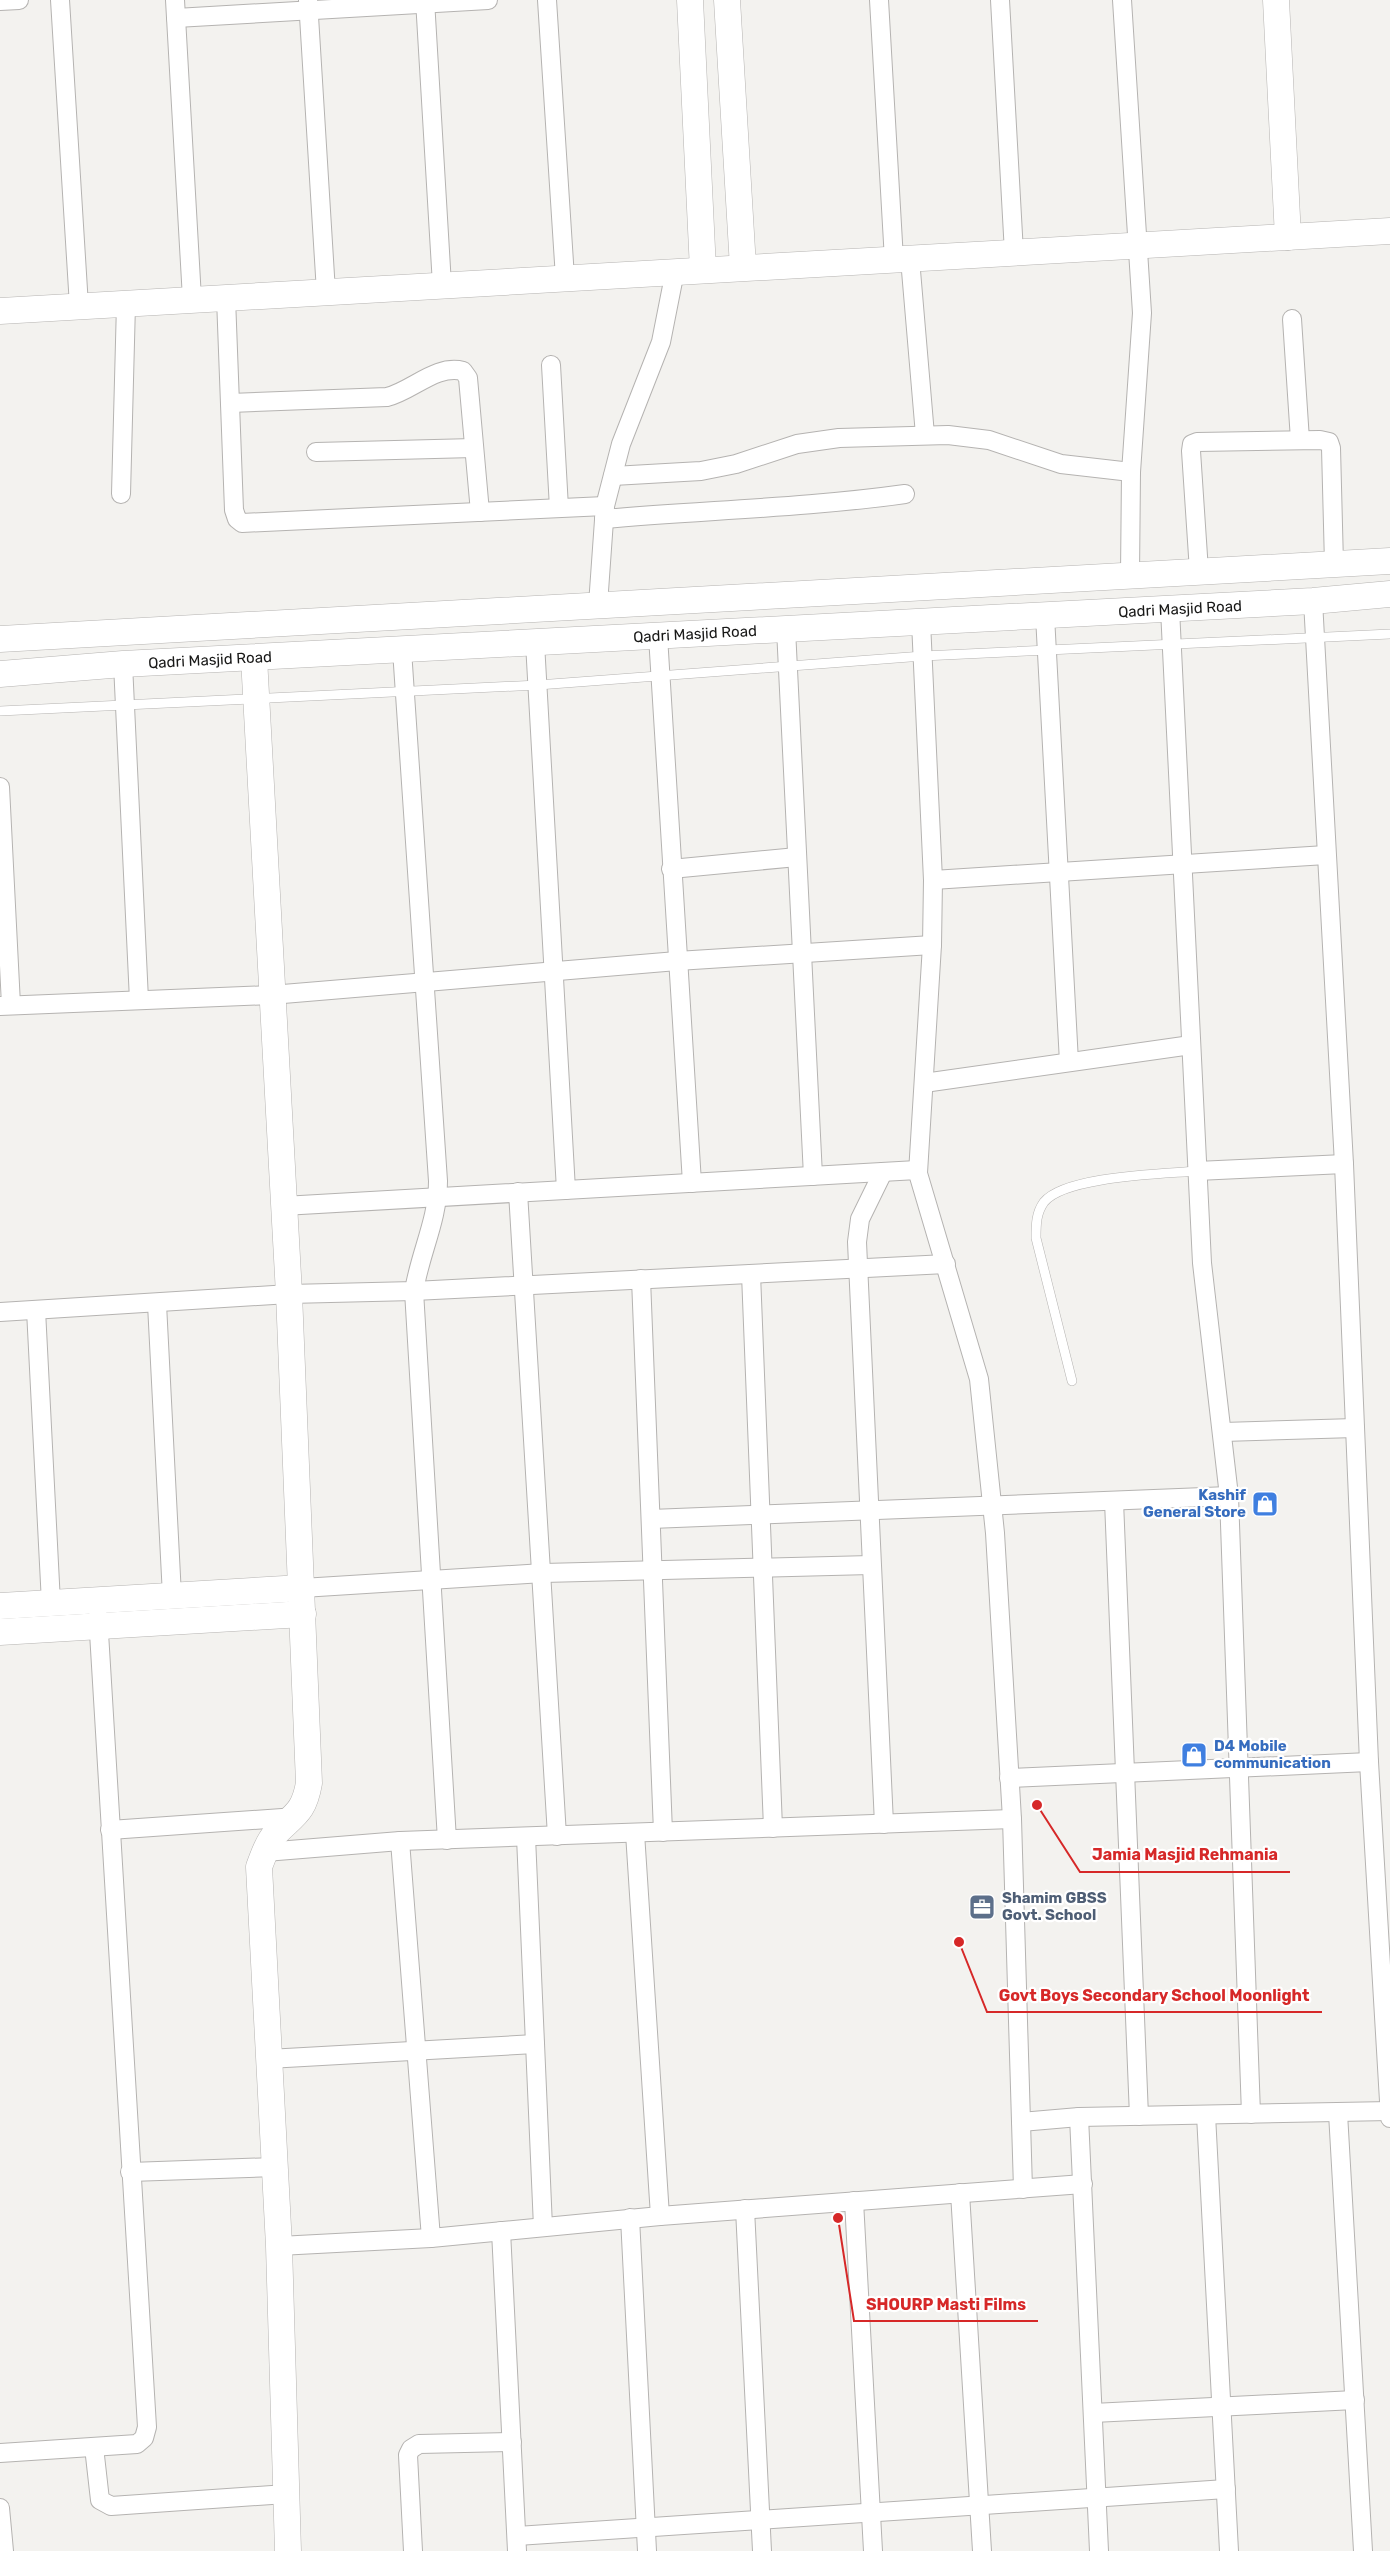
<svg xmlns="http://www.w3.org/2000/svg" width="1390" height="2551" font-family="Rubik,sans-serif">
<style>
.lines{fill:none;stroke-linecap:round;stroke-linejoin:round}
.lane-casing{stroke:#b5b3b1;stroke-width:10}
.street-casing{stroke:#b5b3b1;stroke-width:20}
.secondary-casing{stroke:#b5b3b1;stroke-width:27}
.lane{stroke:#fff;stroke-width:9}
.street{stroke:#fff;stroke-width:18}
.secondary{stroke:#fff;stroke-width:26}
.labels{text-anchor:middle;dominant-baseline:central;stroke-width:4.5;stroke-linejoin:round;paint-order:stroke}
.street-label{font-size:15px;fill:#181817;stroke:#fff}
.shop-label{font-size:15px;font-weight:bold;fill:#366cbe;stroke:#fff;text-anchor:end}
.service-label{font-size:15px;font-weight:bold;fill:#4e5e75;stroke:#fff;text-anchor:start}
.leader{fill:none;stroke:#d62828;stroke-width:2}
.callout-dot{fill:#d62828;stroke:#fff;stroke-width:2}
.callout-label{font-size:16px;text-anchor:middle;font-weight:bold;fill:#d62828;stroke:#fff;stroke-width:4.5;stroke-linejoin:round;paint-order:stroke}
</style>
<rect width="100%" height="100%" fill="#f3f2ef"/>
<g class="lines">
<defs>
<g id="lane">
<polyline points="0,711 538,685 923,656 1390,634"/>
<path d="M1072,1381L1036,1238C1036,1225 1036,1213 1044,1202C1065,1176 1163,1174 1197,1171"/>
</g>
<g id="street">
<polyline points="60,0 79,306"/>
<polyline points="175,0 192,299"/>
<polyline points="308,0 326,292"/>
<polyline points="425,0 442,285"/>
<polyline points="547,0 565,278"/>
<polyline points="879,0 894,260"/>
<polyline points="1000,0 1014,253"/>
<polyline points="1122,0 1142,313 1131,472 1130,575"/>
<polyline points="0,1 19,0"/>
<polyline points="176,18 488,0"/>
<polyline points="910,259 925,435"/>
<polyline points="226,298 234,510 237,519 242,523 605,506"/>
<polyline points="1292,319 1300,440"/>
<polyline points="551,365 559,508"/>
<path d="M230,403L387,397C412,391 436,364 463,371L468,378L480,512"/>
<polyline points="316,452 474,448"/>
<polyline points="613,476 701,471 736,464 797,444 839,438 948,435 989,440 1061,464 1131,472"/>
<polyline points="121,494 126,304"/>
<path d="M604,519C705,510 805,508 905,494"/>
<polyline points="1199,571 1191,451 1192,444 1197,442 1320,440 1329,442 1331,448 1334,564"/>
<polyline points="1313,601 1344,1164 1369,1762 1390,2118"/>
<polyline points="598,605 605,506 621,444 661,342 675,271"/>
<polyline points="1170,609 1202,1263 1229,1496 1251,2114"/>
<polyline points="1045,616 1069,1062"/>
<polyline points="786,629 813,1176"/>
<polyline points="658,636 692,1183"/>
<polyline points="535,643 566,1190"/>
<path d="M402,650L438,1181C438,1220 420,1253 414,1291L447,1840"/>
<polyline points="123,664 139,1000"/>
<polyline points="0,787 11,1005"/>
<polyline points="671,869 797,857"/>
<polyline points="933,880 1326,855"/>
<polyline points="0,1006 271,995 677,961 932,945"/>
<polyline points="924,1083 1191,1045"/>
<polyline points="1197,1171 1344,1164"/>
<polyline points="883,1172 860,1219 857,1242 884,1824"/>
<polyline points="918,1173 932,945 933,880 921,622"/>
<polyline points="518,1192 557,1836"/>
<polyline points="283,1206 917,1170 979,1379 995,1533 1012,1819 1023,2189"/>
<polyline points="751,1274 773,1828"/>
<polyline points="641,1279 663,1832"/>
<polyline points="157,1304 172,1596"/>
<polyline points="36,1310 51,1603"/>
<polyline points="0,1312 289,1294 414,1291 946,1264"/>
<polyline points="1223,1432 1355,1428"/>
<polyline points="1114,1501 1139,2116"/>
<polyline points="651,1519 1229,1496"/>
<polyline points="302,1588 543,1573 871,1565"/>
<polyline points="1009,1778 1369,1762"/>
<polyline points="110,1830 296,1817"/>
<polyline points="635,1833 660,2216"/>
<polyline points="526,1837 543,2227"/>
<polyline points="400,1841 431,2238"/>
<polyline points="265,1852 400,1841 1012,1819"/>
<polyline points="268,2059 535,2044"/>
<polyline points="1338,2113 1363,2551"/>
<polyline points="1206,2115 1229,2551"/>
<polyline points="1079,2117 1099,2551"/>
<polyline points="1021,2122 1079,2117 1390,2111"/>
<polyline points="130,2172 274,2167"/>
<polyline points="960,2193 982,2551"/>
<polyline points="854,2201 873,2551"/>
<polyline points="745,2209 762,2551"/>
<polyline points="630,2218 647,2551"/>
<polyline points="501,2231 517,2551"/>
<polyline points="279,2246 431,2238 660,2216 1083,2184"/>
<polyline points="1093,2413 1355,2400"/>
<polyline points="94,2447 100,2500 111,2506 286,2494"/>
<polyline points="0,2453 137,2444 144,2438 147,2427 98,1616"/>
<polyline points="0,2508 4,2551"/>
<polyline points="517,2536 1226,2489"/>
<polyline points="413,2551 408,2455 411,2449 419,2444 512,2442"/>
</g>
<g id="secondary">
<polyline points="690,0 703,270"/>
<polyline points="727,0 743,267"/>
<polyline points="1276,0 1288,237"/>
<polyline points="0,311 1390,231"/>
<polyline points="0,639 1390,561"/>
<path d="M254,658L289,1294L309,1783C304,1812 295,1814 276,1833C268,1842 263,1856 259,1867L279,2246L288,2551"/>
<polyline points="0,674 123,664 1313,601 1390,594"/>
<polyline points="0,1606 302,1588"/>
<polyline points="0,1632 303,1614"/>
</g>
</defs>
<!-- lane casing -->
<use href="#lane" class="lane-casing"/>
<!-- street casing -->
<use href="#street" class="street-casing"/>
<!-- secondary casing -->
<use href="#secondary" class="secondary-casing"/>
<!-- lane -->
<use href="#lane" class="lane"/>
<!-- street -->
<use href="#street" class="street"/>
<!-- secondary -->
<use href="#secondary" class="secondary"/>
</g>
<!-- icons -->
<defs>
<symbol id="shop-square" viewBox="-11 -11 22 22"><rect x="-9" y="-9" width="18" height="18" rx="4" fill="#3f7fe0" stroke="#fff"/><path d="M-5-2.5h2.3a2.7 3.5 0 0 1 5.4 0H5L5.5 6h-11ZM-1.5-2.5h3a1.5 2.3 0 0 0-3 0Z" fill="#fff"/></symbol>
<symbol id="office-square" viewBox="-11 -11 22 22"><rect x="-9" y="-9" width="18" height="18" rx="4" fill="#5c6f8a" stroke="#fff"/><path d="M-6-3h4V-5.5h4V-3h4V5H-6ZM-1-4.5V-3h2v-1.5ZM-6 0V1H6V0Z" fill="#fff"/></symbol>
</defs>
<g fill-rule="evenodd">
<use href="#shop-square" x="1250" y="1489" width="30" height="30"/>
<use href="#shop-square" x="1179" y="1740" width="30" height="30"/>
<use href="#office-square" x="967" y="1892" width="30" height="30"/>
</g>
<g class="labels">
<!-- street labels -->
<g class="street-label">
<text transform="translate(1180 609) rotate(-3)">Qadri Masjid Road</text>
<text transform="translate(695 634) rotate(-3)">Qadri Masjid Road</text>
<text transform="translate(210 660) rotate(-3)">Qadri Masjid Road</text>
</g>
<!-- shop labels -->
<g class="shop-label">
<text x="1246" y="1495">Kashif<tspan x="1246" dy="17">General Store</tspan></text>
<text x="1214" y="1746" text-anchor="start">D4 Mobile<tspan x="1214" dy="17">communication</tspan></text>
</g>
<!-- service labels -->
<g class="service-label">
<text x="1002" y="1898">Shamim GBSS<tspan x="1002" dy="17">Govt. School</tspan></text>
</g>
</g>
<!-- callouts -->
<path class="leader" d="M1037 1805L1080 1872H1290M959 1942L987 2012H1322M838 2218L854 2321H1038"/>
<g class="callout-dot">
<circle cx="1037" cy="1805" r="6"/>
<circle cx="959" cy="1942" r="6"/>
<circle cx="838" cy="2218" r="6"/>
</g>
<g class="callout-label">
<text x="1185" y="1860">Jamia Masjid Rehmania</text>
<text x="1154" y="2001">Govt Boys Secondary School Moonlight</text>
<text x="946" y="2310">SHOURP Masti Films</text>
</g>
</svg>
